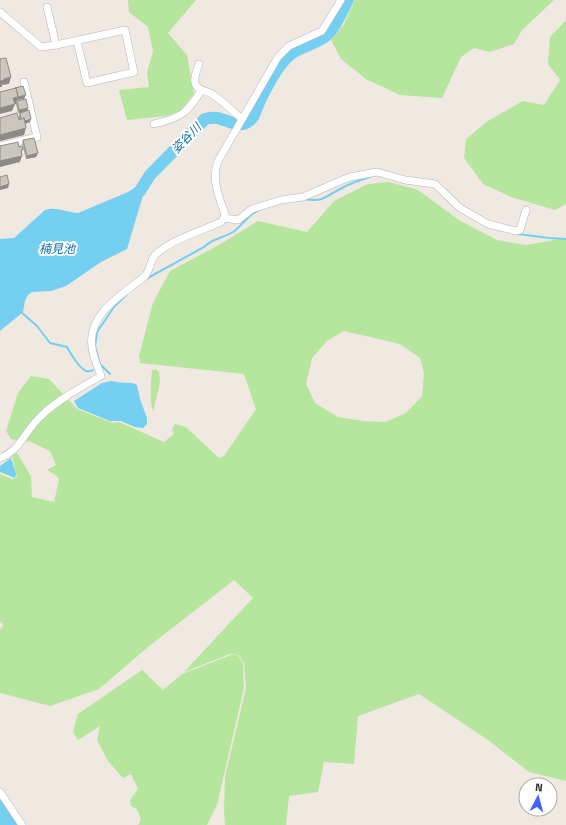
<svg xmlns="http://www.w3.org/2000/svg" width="566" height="825" font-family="'Titillium Web','Noto Sans JP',sans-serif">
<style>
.green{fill:#b6e59e;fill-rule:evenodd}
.water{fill:#75cff0}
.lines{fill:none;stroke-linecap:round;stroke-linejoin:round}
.stream{stroke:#75cff0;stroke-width:2}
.river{stroke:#75cff0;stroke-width:12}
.street-casing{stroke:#b4b7c1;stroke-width:8}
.street{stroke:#fff;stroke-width:7}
.wall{fill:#afaba4}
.shaded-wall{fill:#8e8b86}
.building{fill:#cbc7bf;stroke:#8e8b86}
.labels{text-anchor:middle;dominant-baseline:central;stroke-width:4;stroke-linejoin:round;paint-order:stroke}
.water-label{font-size:12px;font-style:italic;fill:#0d6fa3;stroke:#fff}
</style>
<rect width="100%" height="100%" fill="#efe9e1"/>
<!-- green -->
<g class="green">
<polygon points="128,0 196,0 168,33 187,55 194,94 180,111 166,116 127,120 119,90 149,87 147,73 153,51 148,27 129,12"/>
<polygon points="355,0 554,0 522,30 514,44 490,52 474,48 461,57 442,98 400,95 366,79 341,59 331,40 344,24"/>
<polygon points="566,20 566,204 555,210 511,197 483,184 464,158 466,139 488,121 523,101 544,105 560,80 548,64 550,37"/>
<path d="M389,182L418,190L459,220L497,240L526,245L566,238V781L529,772L488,740L419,694L358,716L354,764L324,762L318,792L289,796L286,825H225L224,810L225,777L246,688L244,663L239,655L230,654L184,672L253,598L234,580L148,647L99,689L50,706L0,693V629L2,628L3,624L0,621V474L12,479L17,478L12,456L17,453L31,476L32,497L54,502L59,480L57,476L47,470L56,465L50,451L31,442L11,439L6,431L18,393L31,376L49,379L77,409L113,423L119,422L164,442L174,434L172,429L175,424L186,427L219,458L224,456L256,409L244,374L140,363L139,356L153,303L170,271L219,245L258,221L307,232L334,201L368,184ZM344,331L400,344L420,358L424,373L422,396L406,413L385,422L364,421L338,417L315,403L306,384L312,358L327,341Z"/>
<path d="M156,369L159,372L160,382L153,412C149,397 151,385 152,370Z"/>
<polygon points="231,655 238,655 243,663 244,688 217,805 207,825 138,825 141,819 137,809 131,806 130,800 138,789 131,774 123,778 108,761 97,740 100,726 78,740 73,732 78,714 142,670 163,690 182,674"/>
</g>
<!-- water -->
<g class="water">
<path d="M137,187L144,192L127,249L101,262L66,286L51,291L32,292L28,295L25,301L23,312L0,331V239L14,238L45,210C56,206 66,212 78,213L128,192Z"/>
<path d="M112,381C120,384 130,381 137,385L140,399L147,418V424L143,428L135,427L121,421H110L78,408L74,401L102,383Z"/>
<polygon points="11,458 16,474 15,478 0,472 0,466"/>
<polygon points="0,799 19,825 0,825"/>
</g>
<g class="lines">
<!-- stream -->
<g class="stream">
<path d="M304,199C324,202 323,198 340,189C349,184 360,180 370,177"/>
<polyline points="518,234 549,238 566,239"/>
<path d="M146,279L204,247C211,239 223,238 233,232C242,226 247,216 257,211"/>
<path d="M21,312L37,326L50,343L67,347C70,353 80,369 86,371C89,372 91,371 93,370"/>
<polyline points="110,374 100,364 95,346 97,332 114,307 127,294"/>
</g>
<!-- river -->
<path class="river" d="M130,199L140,191L150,175L205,119C209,118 213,117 217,118C228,120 239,129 249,121C255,117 255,111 258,105C262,95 275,71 282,63C294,47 307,48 323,38C334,31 342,11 348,0"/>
<defs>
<g id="street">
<polyline points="0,12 41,47 56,45 47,7"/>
<polyline points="56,45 125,30 134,72 87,83 77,41"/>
<path d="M199,64C198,69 193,77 195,83C197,91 206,90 212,94C223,101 232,111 242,119"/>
<path d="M154,124C181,118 187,113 201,91"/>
<polyline points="0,146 37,137 24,82"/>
<polyline points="224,218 238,220 252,209 281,200 303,197 340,181 350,177 377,172 405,180 435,184 460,208 488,224 516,231 520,230 526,210"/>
<path d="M0,458C20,451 25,431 40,417C57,400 80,388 101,376C98,367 93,357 92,347C87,314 123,294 144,277C150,272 150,261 155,255C170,240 201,231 221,222L224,218L225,214C219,197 211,179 218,161L278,57L289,46L322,31L341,0"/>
<polyline points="0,792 22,825"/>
</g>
</defs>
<!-- street casing -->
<use href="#street" class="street-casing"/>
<!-- street -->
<use href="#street" class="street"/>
</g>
<!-- wall -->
<g class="wall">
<polygon points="17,101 28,108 27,111 18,113 16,104"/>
<polygon points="20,113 31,119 30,122 25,124 24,135 0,141 0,118 19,119 19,116"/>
<polygon points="23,140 38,153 36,157 26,159 22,144"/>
</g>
<!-- shaded-wall -->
<g class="shaded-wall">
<polygon points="11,77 9,84 2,85 2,87 0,87 0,81 4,79"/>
<polygon points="26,95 24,99 17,100 16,104 11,105 13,98"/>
<polygon points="15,104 12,111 0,114 0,108"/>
<polygon points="28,108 27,111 18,113 19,110"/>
<polygon points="31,119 30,122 21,125 22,121"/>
<polygon points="26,128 24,135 0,141 0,135"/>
<polygon points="38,153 36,157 26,159 27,156"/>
<polygon points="22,156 20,162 0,167 0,161"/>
<polygon points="9,184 8,188 0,190 0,187"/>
</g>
<!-- building -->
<g class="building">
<polygon points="6,58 11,77 4,79 4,80 0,81 0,59"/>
<polygon points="23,86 26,95 18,97 16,88 15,88"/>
<polygon points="16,88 18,97 13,98 15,104 0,108 0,92"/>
<polygon points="26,99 28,108 19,110 17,101"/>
<polygon points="29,110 31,119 25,121 24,118 21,119 20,113"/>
<polygon points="17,113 19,120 24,118 26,128 0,135 0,118"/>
<polygon points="34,138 38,153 27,156 23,140"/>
<polygon points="18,142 19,147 22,146 23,150 21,150 22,156 0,161 0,146"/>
<polygon points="7,175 9,184 0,187 0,177"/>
</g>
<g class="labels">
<!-- water labels -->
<g class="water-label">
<text transform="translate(186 138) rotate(-46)">姿谷川</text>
<text x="57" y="248">楠見池</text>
</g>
</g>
<!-- north arrow -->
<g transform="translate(538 797) rotate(6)"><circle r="19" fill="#ffffff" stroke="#ababab"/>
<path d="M0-3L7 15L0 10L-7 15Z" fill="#4264fb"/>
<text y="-6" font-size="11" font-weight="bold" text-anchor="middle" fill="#2e2e2e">N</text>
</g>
</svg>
